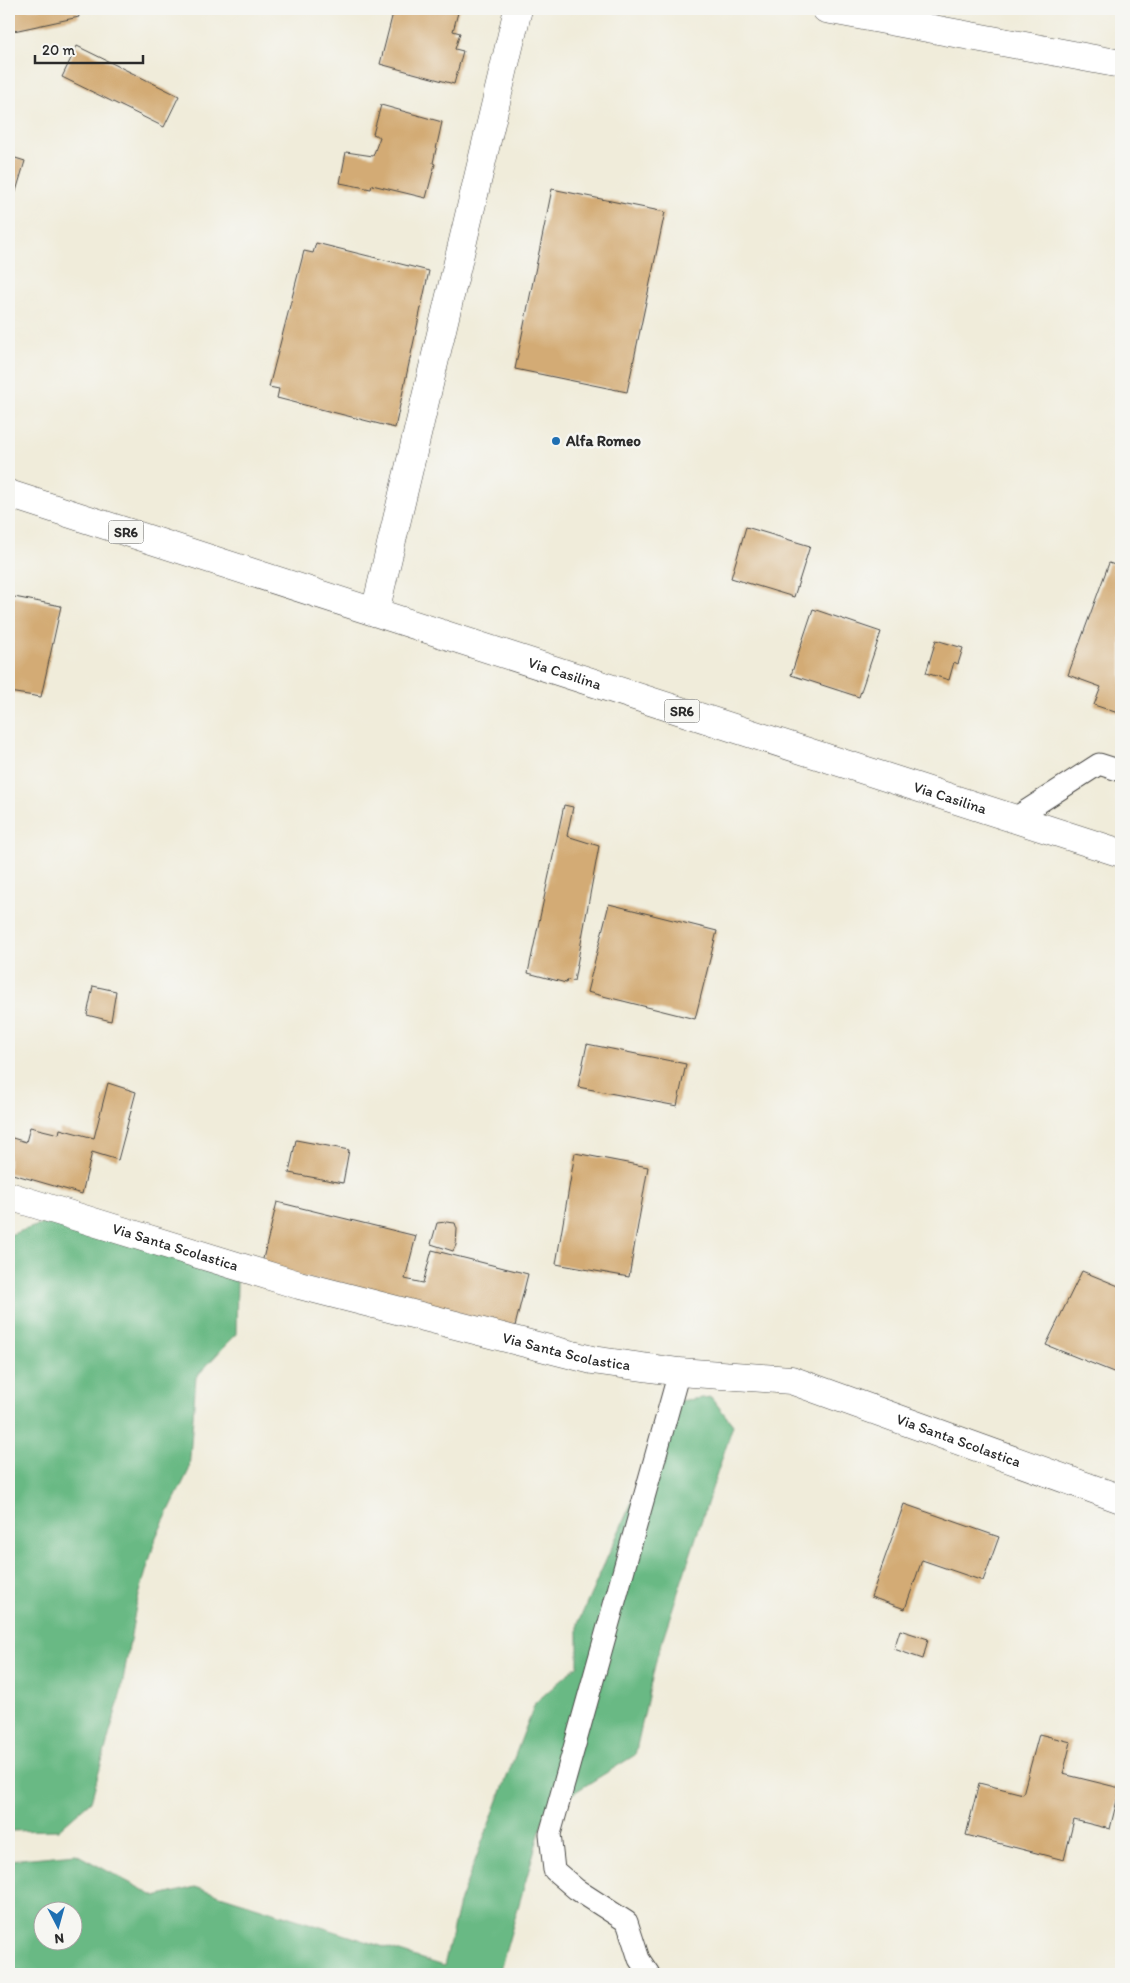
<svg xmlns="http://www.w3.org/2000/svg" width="1130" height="1983" font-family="Itim,sans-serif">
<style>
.forest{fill:#69b984;stroke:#4a7258;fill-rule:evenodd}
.building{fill:#d3ab74}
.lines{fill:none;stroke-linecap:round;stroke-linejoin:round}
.service-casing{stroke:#494845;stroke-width:23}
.minor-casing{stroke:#494845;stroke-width:29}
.primary-casing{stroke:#494845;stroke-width:29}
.service{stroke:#fff;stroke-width:21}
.minor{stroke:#fff;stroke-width:28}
.primary{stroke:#fff;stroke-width:28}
.poi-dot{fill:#1f6fb2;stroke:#f6f6f2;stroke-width:2}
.labels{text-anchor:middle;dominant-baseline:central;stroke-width:5;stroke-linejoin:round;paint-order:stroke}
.shield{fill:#f6f6f2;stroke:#686867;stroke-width:1}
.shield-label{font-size:14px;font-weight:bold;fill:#2b2b2b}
.poi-label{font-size:15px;font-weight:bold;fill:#2b2b2b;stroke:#f6f6f2;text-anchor:start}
.street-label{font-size:15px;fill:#2b2b2b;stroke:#f6f6f2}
</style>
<rect width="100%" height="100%" fill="#f6f6f2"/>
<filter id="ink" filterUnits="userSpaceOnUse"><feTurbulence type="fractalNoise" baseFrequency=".02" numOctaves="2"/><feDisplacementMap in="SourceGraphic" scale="10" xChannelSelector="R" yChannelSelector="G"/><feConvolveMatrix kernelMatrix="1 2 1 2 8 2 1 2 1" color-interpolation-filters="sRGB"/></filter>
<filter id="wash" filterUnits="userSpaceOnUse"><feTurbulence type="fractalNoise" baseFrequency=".0096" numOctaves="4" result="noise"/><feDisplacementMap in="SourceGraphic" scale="20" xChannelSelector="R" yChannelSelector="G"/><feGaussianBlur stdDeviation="1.12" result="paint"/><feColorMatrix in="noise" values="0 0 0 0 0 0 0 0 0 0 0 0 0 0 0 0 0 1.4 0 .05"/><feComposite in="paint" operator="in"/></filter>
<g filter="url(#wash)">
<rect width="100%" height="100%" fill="#f0ecda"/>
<!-- forest -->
<g class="forest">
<polygon points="45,1223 103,1232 209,1261 237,1281 236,1334 196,1377 189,1470 156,1537 136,1606 121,1692 91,1801 58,1830 9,1831 9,1235"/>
<path d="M711,1397L733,1425L657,1656L635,1755L546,1810L499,1974H9V1860L76,1854L156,1897L195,1887L444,1966L459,1903L535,1703L578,1665V1623L677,1401ZM42,1910H72V1940H42Z"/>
</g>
<g id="blocks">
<!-- building -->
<g class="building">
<polygon points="9,9 77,9 79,17 9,32"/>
<polygon points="394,9 459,9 453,31 460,33 455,49 463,51 454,84 380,64"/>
<polygon points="77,46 179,96 164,127 62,77"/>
<polygon points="381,105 442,122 433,163 435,164 426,198 372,185 371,189 340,183 346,152 373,156 380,137 373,134"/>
<polygon points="9,156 25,161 9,215"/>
<polygon points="552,189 665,212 627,392 515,369"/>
<polygon points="316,243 429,271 395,428 277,398 279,389 269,387 304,251 313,253"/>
<polygon points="746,527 810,546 794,597 731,578"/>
<polygon points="1109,563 1121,567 1121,714 1094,705 1101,687 1068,675"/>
<polygon points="9,596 61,606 41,697 9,692"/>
<polygon points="813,609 881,632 859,697 791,675"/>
<polygon points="936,640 963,648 958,664 954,662 949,680 926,673"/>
<polygon points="564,805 573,807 567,836 599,846 574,981 567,980 566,983 528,973"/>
<polygon points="609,904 717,931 695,1019 587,992"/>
<polygon points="93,986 116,991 111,1021 87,1015"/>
<polygon points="587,1044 686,1064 677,1106 578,1087"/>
<polygon points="108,1083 136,1092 118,1160 92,1152 82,1194 9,1173 9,1137 26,1142 30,1127 59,1134 60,1129 94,1138"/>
<polygon points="296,1140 349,1150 343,1183 289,1173"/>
<polygon points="575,1153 648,1167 629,1277 556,1264"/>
<polygon points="277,1202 416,1236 405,1279 423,1283 432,1250 528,1274 514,1330 261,1267"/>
<polygon points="446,1222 455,1223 457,1229 456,1245 453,1251 431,1244 437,1223"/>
<polygon points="1082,1271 1121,1287 1121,1375 1046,1345"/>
<polygon points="904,1504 999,1537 983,1581 922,1560 905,1609 871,1597"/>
<polygon points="900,1630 928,1639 923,1659 894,1649"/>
<polygon points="1039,1734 1071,1742 1063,1774 1120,1788 1110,1829 1074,1820 1064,1860 966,1835 979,1783 1023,1794"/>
</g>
</g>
</g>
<g filter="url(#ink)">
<use href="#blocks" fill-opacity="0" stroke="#494845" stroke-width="1"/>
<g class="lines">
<defs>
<g id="service">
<polyline points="1015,818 1099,764 1121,771"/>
<polyline points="649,1974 639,1959 627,1922 576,1889 554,1870 550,1834 679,1372"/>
</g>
<g id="minor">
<polyline points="826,9 1121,64"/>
<polyline points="375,612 518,9"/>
<path id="s1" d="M9,1196L299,1285L592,1360L679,1372L791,1380L1121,1499"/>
</g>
<g id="primary">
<path id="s2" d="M9,494L1121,853"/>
</g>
</defs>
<!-- service casing -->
<use href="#service" class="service-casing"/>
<!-- minor casing -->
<use href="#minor" class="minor-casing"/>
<!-- primary casing -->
<use href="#primary" class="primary-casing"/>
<!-- service -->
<use href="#service" class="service"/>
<!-- minor -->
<use href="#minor" class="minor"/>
<!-- primary -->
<use href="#primary" class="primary"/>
</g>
</g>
<!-- markers -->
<circle class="poi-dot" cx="556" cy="441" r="5"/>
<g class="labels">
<!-- shield labels -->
<g class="shield">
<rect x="108.5" y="520.5" width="35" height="23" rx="4"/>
<rect x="664.5" y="699.5" width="35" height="23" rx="4"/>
</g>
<g class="shield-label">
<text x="126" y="532">SR6</text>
<text x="682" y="711">SR6</text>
</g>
<!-- poi labels -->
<g class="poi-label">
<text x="566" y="441">Alfa Romeo</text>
</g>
<!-- street labels -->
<g class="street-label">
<text stroke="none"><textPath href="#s2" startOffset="584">Via Casilina</textPath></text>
<text stroke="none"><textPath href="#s2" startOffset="989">Via Casilina</textPath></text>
<text stroke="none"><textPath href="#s1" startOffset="174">Via Santa Scolastica</textPath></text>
<text stroke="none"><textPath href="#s1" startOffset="579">Via Santa Scolastica</textPath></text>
<text stroke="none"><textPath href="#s1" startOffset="984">Via Santa Scolastica</textPath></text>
</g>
</g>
<!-- margin -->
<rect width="1130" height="1983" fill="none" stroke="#f6f6f2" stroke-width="30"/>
<!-- north arrow -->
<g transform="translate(58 1926) rotate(174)"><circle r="24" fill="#f6f6f2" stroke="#a5a5a2"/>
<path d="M0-4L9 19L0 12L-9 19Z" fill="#1f6fb2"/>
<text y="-8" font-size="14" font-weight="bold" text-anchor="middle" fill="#2b2b2b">N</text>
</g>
<!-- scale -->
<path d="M35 55v8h108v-8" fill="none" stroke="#2b2b2b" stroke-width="2.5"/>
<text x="42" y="55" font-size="15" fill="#2b2b2b" stroke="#f6f6f2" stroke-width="4" paint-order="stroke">20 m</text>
</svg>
